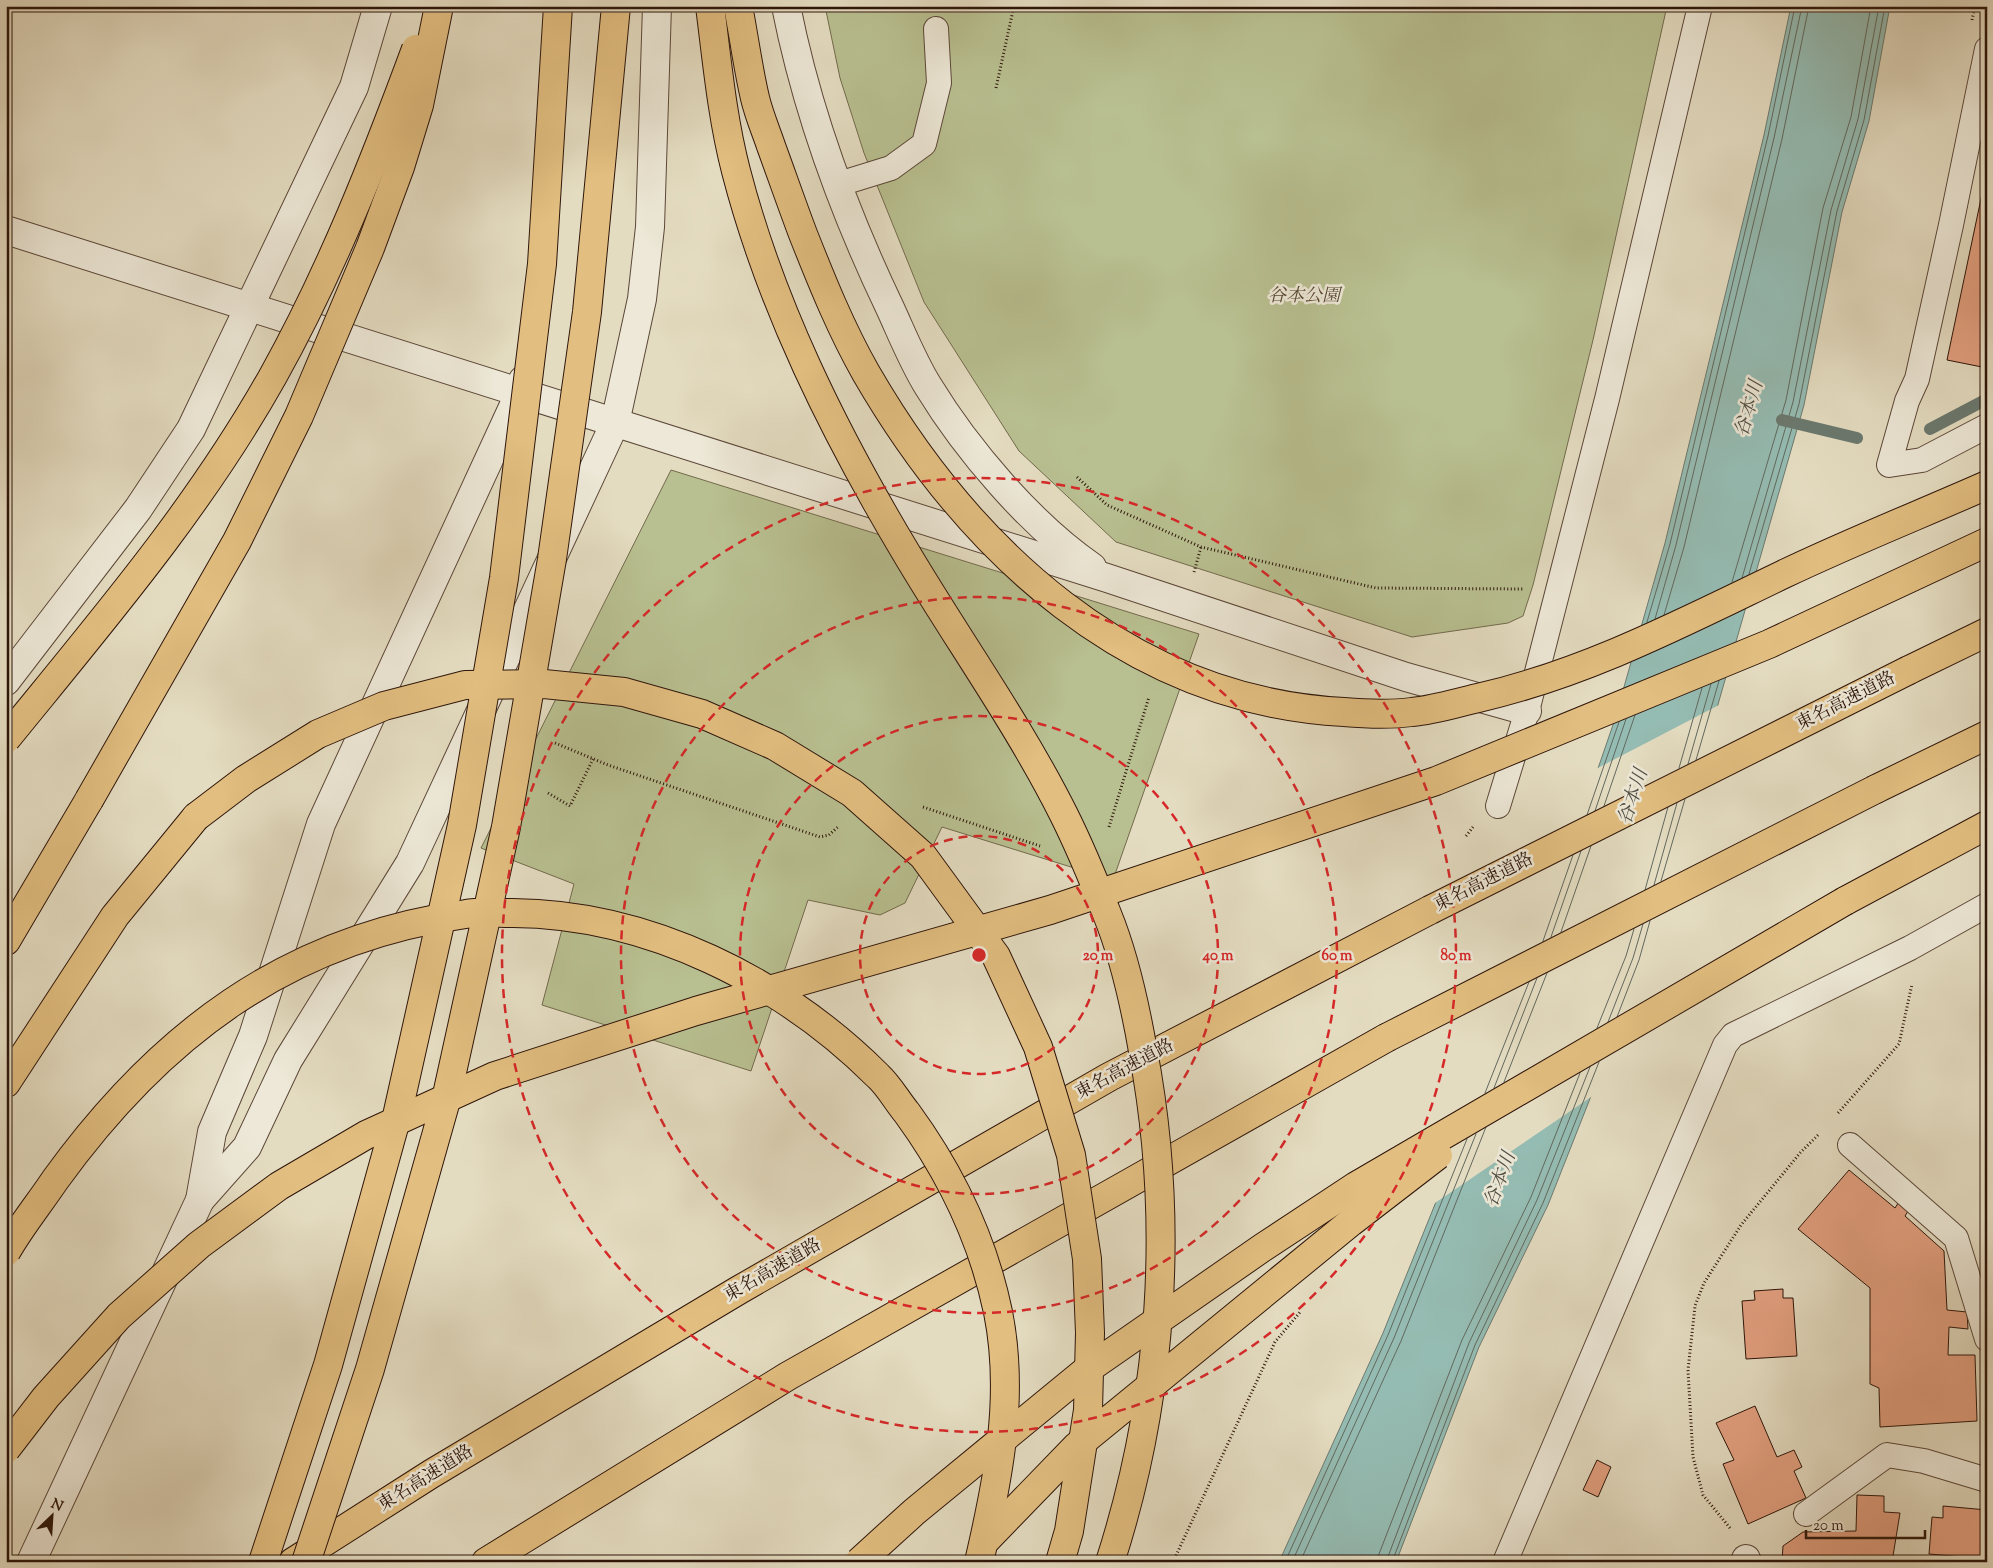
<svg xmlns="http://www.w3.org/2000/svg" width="1993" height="1568" font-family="'Sorts Mill Goudy','Noto Serif JP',serif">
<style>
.green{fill:#b8bf90;stroke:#726a4d}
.water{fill:#95bcb3;stroke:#6b796f}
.pier{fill:#e4dcc1}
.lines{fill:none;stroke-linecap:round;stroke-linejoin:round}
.shore{stroke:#61685e;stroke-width:1}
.stream{stroke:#6b796f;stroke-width:12}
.building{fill:#e3a080;stroke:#2d150a}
.service-casing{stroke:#5b4738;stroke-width:26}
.minor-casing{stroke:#5b4738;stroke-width:30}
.tertiary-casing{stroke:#5b4738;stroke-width:30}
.motorway-casing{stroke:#2d150a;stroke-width:30}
.path{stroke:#2d150a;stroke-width:3;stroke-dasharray:1 2.5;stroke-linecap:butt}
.service{stroke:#ede8d7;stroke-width:24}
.minor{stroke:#ede8d7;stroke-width:28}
.tertiary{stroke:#ede8d7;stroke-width:28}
.motorway{stroke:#e2be80;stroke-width:28}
.motorway-bridge-casing{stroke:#2d150a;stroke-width:30;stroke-linecap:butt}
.motorway-bridge{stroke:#e2be80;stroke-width:28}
.ring{fill:none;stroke:#d62828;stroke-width:2.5;stroke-dasharray:9 6}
.labels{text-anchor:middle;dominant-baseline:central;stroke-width:5;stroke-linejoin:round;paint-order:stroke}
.park-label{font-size:18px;font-style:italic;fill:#574832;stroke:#ede8d7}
.street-label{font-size:18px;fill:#2d150a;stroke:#ede8d7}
.water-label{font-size:19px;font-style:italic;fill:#514f45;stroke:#ede8d7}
.centre{fill:#d62828;stroke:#ede8d7;stroke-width:2.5}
.ring-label{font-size:15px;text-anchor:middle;font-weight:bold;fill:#d62828;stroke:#ede8d7;stroke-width:5;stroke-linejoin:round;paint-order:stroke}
</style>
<rect width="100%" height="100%" fill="#e4dcc1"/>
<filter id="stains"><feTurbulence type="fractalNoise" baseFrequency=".004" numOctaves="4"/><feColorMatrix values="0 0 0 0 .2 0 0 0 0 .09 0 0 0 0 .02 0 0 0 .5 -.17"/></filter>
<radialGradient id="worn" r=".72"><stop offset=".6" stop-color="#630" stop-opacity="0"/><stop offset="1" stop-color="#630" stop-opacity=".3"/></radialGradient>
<!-- green -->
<g class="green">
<polygon points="825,6 1667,6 1593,340 1533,585 1523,616 1508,623 1412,637 1116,542 1019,451 924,302 864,153 840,78"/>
<polygon points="671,470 1199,634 1113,880 942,827 905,903 880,915 808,900 751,1071 542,1005 574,884 481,848"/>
</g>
<!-- water -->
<polygon class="water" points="1791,6 1890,6 1869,121 1842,212 1804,405 1644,962 1548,1205 1479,1347 1396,1562 1279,1562 1383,1333 1522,989 1614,722 1665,543 1764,135"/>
<!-- pier -->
<polygon class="pier" points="1719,705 1646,962 1594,1095 1432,1205 1519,988 1594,770"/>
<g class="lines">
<!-- shore -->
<g class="shore">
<polyline points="1749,574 1799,404 1837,211 1864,120 1885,6"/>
<polyline points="1742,578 1793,402 1831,210 1858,119 1879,6"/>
<polyline points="1732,582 1786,400 1823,208 1851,117 1871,6"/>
<polyline points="1664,615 1684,547 1782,139 1809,6"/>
<polyline points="1655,619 1676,545 1774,138 1802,6"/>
<polyline points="1647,622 1670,544 1768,136 1795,6"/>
<polyline points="1696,760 1719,681"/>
<polyline points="1688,764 1711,684"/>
<polyline points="1679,768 1702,688"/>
<polyline points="1604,806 1635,715"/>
<polyline points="1595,811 1626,719"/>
<polyline points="1587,815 1619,722"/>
<polyline points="1661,881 1685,799"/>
<polyline points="1654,885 1677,803"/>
<polyline points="1645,890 1668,807"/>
<polyline points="1561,932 1591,846"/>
<polyline points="1551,937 1581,851"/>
<polyline points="1543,941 1573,855"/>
<polyline points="1617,1017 1639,960 1650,921"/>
<polyline points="1608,1022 1633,958 1643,924"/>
<polyline points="1597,1028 1626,956 1634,929"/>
<polyline points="1504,1082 1547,973"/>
<polyline points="1494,1088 1537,978"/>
<polyline points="1485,1093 1529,982"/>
<polyline points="1285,1562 1388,1335 1467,1139"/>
<polyline points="1292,1562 1394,1338 1476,1134"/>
<polyline points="1300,1562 1401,1341 1486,1127"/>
<polyline points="1378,1562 1379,1554 1462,1340 1531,1197 1580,1073"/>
<polyline points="1386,1562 1469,1343 1537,1200 1590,1067"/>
<polyline points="1392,1562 1475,1345 1543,1203 1599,1062"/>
</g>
<!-- stream -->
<g class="stream">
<polyline points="1782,420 1857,438"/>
<polyline points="1930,429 1987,399"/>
</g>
</g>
<!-- building -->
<g class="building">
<polygon points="1982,194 1987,195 1987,368 1947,360"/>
<polygon points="1849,1170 1895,1208 1902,1197 1912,1205 1905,1216 1944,1251 1947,1310 1967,1312 1968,1329 1949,1327 1948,1355 1975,1355 1977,1421 1880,1427 1879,1388 1870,1384 1870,1288 1798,1229"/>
<polygon points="1783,1289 1783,1298 1793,1298 1797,1356 1746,1359 1742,1301 1755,1300 1754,1291"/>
<polygon points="1755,1406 1777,1457 1794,1450 1802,1467 1794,1471 1806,1498 1748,1524 1723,1464 1734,1460 1716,1423"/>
<polygon points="1597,1460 1611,1467 1598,1497 1583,1490"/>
<polygon points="1857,1495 1884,1496 1884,1512 1900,1513 1892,1562 1782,1562 1783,1546 1803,1532 1856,1531"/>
<polygon points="1943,1506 1987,1510 1987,1559 1929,1554 1932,1517 1943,1518"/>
</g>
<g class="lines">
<defs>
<g id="service">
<polyline points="1987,49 1951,225 1917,379 1907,401 1889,465 1922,460 1987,426"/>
<polyline points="836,185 891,168 924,144 939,83 936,29"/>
<polyline points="1498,806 1527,711 1607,399 1700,6"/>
<polyline points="1850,1145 1956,1238 1987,1339"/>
<polyline points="1806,1514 1887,1455 1924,1461 1987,1480"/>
<polyline points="1505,1562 1725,1045 1733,1035 1910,948 1987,905"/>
</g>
<g id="minor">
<path d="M786,6C807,112 844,212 890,308C902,334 913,362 928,386C967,450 1031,525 1092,567"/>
<polyline points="6,230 1107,578 1406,677 1527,711"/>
<polyline points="6,681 138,509 191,429 354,87 378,6"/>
<polyline points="1746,1559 1747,1562"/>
</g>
<g id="tertiary">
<polyline points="200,1200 247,1147 288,1060 410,863 615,423 642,299 650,227 657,6"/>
<polyline points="31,1562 200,1200 212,1132 253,1036 321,824 520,392 523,380"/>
</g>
<g id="motorway">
<polyline points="1909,670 1987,632"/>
<polyline points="1876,789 1987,735"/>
<polyline points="1845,901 1987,825"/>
<polyline points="6,941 89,800"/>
<polyline points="6,1083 115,916 196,817"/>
<polyline points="293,1562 431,1474 739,1290 1109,1077 1430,910"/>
<polyline points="486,1562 788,1376 1386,1038"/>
</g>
</defs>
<!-- service casing -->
<use href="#service" class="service-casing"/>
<!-- minor casing -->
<use href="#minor" class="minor-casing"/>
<!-- tertiary casing -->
<use href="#tertiary" class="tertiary-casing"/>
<!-- motorway casing -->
<use href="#motorway" class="motorway-casing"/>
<!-- path -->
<g class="path">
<polyline points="1972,20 1975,6"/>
<polyline points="996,88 1014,6"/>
<polyline points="1077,477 1107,505 1201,547 1376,588 1524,589"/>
<polyline points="1194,572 1201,547"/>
<polyline points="555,743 608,765 820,837 829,835 839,826"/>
<polyline points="548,793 570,806 593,759"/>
<polyline points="923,807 1040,846"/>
<polyline points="1109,827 1149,697"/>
<polyline points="1466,836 1473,827"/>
<polyline points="1838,1113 1899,1044 1912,984"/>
<polyline points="1730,1528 1703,1495 1693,1457 1688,1370 1695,1306 1704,1283 1741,1225 1800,1153 1819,1134"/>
<polyline points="1173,1562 1275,1342 1301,1311"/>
</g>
<!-- service -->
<use href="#service" class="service"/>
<!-- minor -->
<use href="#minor" class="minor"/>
<!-- tertiary -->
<use href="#tertiary" class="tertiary"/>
<!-- motorway -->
<use href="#motorway" class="motorway"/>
<defs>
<g id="motorway-bridge">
<path d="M710,6C717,61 722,117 736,171C771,306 834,432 905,551C957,639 1018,723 1064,815C1080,847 1094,881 1107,914C1125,958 1135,1005 1143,1051C1175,1221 1163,1398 1110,1562"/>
<path d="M738,6C744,37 748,68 755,98C759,115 766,131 771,146C782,176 792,205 803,234C822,282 841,329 866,373C969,551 1130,701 1344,712C1367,714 1389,715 1412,712C1434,710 1456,703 1478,698C1587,673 1684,622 1784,574C1851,542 1919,515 1987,485"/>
<path d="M6,739C101,622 199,508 273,376C331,272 375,160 416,49"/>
<polyline points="89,800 237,541 299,416 370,248 400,167 419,105 439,6"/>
<polyline points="196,817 246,779 318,734 384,706 465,685 544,684 624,692 702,714 775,746 852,793 923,856 996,956 1038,1047 1071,1155 1087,1259 1090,1333 1088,1410 1069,1531 1060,1562"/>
<polyline points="1430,910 1909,670"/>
<polyline points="1386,1038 1876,789"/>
<path d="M6,1252C20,1227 39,1204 55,1180C159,1036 286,939 466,914C481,911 497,913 513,913C648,914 783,981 878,1076C889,1086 897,1101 907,1113C950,1172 983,1240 998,1312C1015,1397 998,1480 979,1562"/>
<polyline points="6,1449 46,1397 119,1316 199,1245 279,1186 366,1135 495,1076 696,1011 1050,910 1436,781 1769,644 1987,542"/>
<polyline points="984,1542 1077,1446 1351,1222 1438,1155"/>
<polyline points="263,1562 328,1365 397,1116 462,825 504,578 542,264 558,6"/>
<polyline points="306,1562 370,1369 445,1104 506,827 552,559 587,312 616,6"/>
<polyline points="859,1562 914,1512 1088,1369 1262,1248 1356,1186 1845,901"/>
</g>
</defs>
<!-- motorway-bridge casing -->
<use href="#motorway-bridge" class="motorway-bridge-casing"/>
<!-- motorway-bridge -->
<use href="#motorway-bridge" class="motorway-bridge"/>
</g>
<!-- distance rings -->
<g class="ring">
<circle cx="979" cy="955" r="119"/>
<circle cx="979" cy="955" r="239"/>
<circle cx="979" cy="955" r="358"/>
<circle cx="979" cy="955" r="477"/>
</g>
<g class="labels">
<!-- park labels -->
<g class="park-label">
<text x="1304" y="297">谷本公園</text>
</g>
<!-- street labels -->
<g class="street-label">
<text transform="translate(1846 702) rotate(-27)">東名高速道路</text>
<text transform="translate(1484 883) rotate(-27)">東名高速道路</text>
<text transform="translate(1125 1070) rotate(-28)">東名高速道路</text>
<text transform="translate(773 1271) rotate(-30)">東名高速道路</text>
<text transform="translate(426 1479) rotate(-32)">東名高速道路</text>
</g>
<!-- water labels -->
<g class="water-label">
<text transform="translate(1750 409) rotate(-74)">谷本川</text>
<text transform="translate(1634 797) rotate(-72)">谷本川</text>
<text transform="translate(1501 1180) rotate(-70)">谷本川</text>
</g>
</g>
<circle cx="979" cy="955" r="8" class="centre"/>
<g class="ring-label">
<text x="1098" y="960">20 m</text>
<text x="1218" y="960">40 m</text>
<text x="1337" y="960">60 m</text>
<text x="1456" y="960">80 m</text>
</g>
<!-- margin -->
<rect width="1993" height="1568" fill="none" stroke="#e4dcc1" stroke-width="25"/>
<rect x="8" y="8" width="1978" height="1553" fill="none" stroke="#2d150a" stroke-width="2.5"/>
<rect x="12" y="12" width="1968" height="1543" fill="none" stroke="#2d150a"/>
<!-- north arrow -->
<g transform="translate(52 1516) rotate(25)" stroke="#ede8d7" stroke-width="4" paint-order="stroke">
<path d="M0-4L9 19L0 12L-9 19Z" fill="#2d150a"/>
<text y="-8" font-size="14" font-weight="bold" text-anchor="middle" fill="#2d150a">N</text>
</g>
<!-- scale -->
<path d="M1806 1530v8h119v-8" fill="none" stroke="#2d150a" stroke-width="2.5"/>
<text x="1813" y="1530" font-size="15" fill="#2d150a" stroke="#ede8d7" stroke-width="4" paint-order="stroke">20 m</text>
<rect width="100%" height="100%" filter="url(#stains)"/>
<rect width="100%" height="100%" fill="url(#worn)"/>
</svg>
